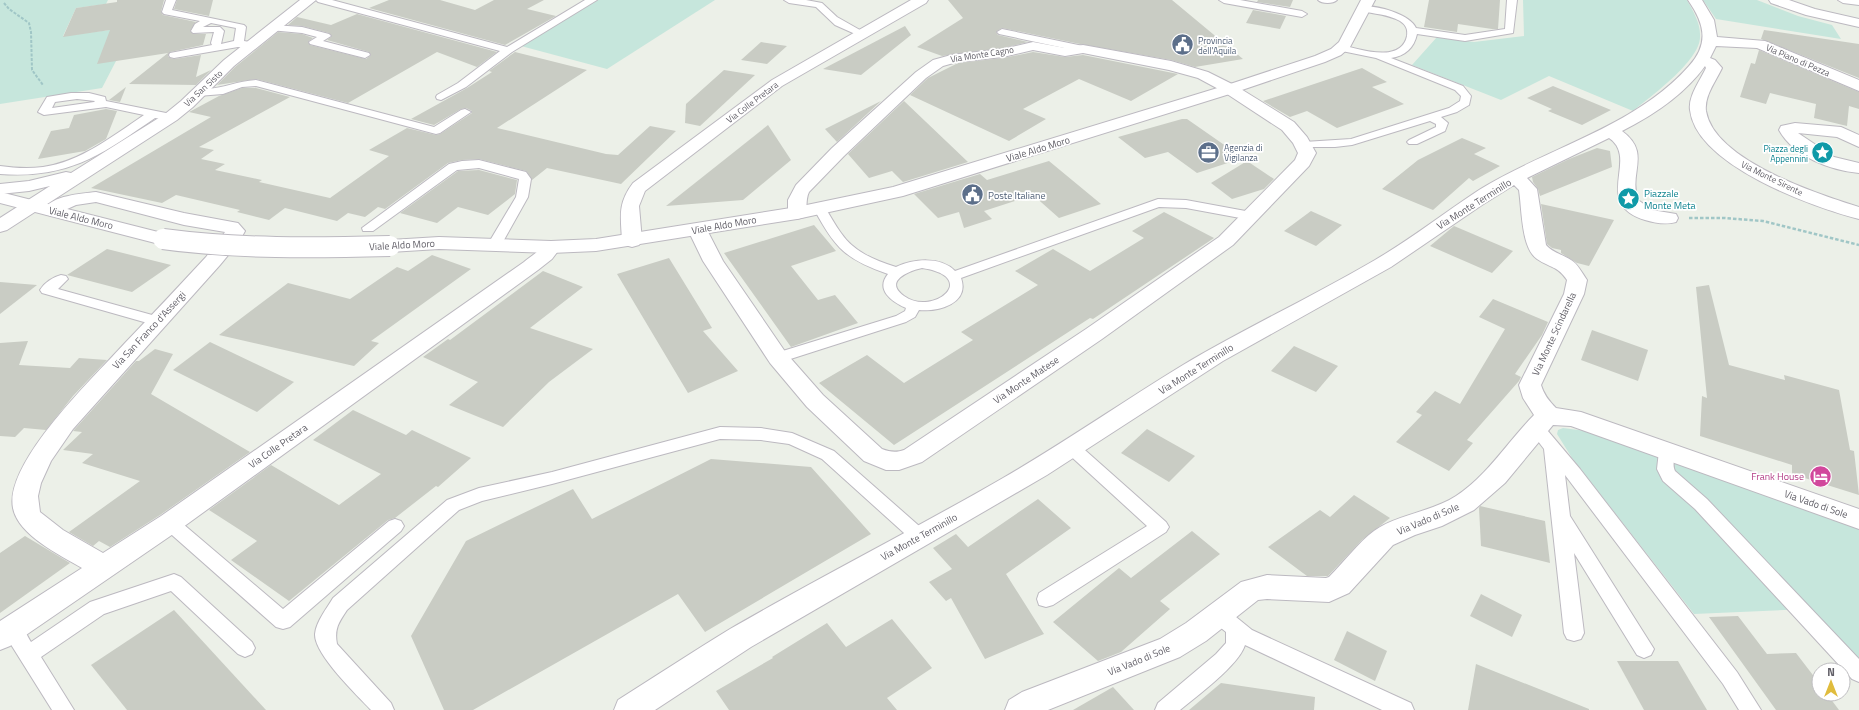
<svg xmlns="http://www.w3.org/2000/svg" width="1859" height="710" font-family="'Titillium Web',sans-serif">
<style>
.green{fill:#c6e6dc}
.building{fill:#c9ccc4}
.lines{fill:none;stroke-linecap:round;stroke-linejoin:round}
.service-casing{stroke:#bcb9c0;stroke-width:2}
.minor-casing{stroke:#bcb9c0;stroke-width:2}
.tertiary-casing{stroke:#bcb9c0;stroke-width:2}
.path-far1{stroke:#a0c6c6;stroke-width:2;stroke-dasharray:3 1.5;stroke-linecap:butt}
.path{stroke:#a0c6c6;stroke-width:2.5;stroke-dasharray:3.5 2;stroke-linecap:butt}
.service{fill:#fff;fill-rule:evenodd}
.minor{fill:#fff;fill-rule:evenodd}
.tertiary{fill:#fff;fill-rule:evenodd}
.tertiary-bridge-casing{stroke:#bcb9c0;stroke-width:22;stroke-linecap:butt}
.tertiary-bridge{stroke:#fff;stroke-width:20}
.labels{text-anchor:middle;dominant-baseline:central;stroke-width:3.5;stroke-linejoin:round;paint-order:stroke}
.far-service-label{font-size:9px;fill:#4e5e75;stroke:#fff;text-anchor:start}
.far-street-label{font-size:9px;fill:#615f67;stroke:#fff}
.far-culture-label{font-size:9px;fill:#0d838f;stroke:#fff;text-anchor:end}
.street-label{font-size:10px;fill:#615f67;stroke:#fff}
.culture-label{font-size:10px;fill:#0d838f;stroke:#fff;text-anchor:start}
.service-label{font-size:10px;fill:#4e5e75;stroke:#fff;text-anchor:start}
.hotel-label{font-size:10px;fill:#b23c85;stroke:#fff;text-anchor:end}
</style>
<rect width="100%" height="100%" fill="#ecf0e8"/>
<!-- green -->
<g class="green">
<polygon points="0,0 108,0 106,4 76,8 63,36 117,29 116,61 102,88 0,104"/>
<polygon points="598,0 715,0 607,69 521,46"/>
<path d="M1523,0H1687C1693,11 1701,24 1700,37C1700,61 1650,97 1633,111L1549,76L1501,100L1412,65L1437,37L1474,42L1524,36Z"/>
<polygon points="1703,0 1757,0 1798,16 1832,25 1841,39 1716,19"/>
<polygon points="1563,428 1586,431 1859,526 1859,662 1807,609 1694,614 1572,458 1557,434 1558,430"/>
</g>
<!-- building -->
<g class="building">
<polygon points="117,0 164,0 161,12 163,15 196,22 190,31 193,34 206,34 203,45 170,52 168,56 170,58 174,59 201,55 196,77 211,70 196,85 129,84 168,53 97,64 110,30 63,37 76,8 117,2"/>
<polygon points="177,0 213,0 209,16 174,9"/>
<polygon points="389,0 440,0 475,10 494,0 544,0 527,9 556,16 505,45 369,8"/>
<polygon points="948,0 1172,0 1243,59 1195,67 1171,60 1080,44 1002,28 996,32 998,35 1028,42 1003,48 942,56 917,47 963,18"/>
<polygon points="1258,0 1293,0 1290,7 1257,2"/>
<polygon points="1429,0 1500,0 1498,29 1492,29 1458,24 1457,32 1424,27"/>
<polygon points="1253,10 1286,16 1280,29 1246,23"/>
<polygon points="357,14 497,52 477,67 437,52 348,103 256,79 217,85 235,67 278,32 302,34 313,38 308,42 310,45 366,59 371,55 369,52 327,40 332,36 329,33 302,26 288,25 297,17 331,25"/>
<polygon points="905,26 911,35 861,75 823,69"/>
<polygon points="1764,30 1859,44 1859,78 1761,39"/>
<polygon points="761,42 787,46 767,64 741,60"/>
<polygon points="1759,50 1859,92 1859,109 1849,106 1847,126 1814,118 1816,104 1770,93 1766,104 1740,97 1751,63 1755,64"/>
<polygon points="515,52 587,70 497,128 606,154 618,155 650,126 676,131 621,184 547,168 532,180 526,171 479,159 462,160 448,163 385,209 378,207 365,217 348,213 337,221 285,208 269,220 237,212 240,210 176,195 162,203 91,188 211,117 189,112 191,111 219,96 242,88 256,88 290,97 199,147 214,150 201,159 225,164 215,170 262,180 259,182 330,198 389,156 369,150 407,128 436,135 440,134 472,113 472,111 466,108 461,109 434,125 411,119 467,88 492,72 489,71"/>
<polygon points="1033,52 1065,57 1083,55 1178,74 1131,101 1079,79 1023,109 1046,119 1009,141 910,95 928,78 958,63 1003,58"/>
<polygon points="1362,68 1387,82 1372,87 1404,104 1337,128 1307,111 1290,117 1263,101"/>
<polygon points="724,70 755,75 700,126 685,123 686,104"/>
<polygon points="1553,86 1611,110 1582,125 1548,111 1552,109 1527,98"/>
<polygon points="126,87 120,102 109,100"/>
<polygon points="881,101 837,142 825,129"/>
<polygon points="904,101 968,162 903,182 892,171 869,178 848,154"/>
<polygon points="106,109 117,111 106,139 85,151 38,159 51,131 69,128 74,115"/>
<polygon points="1182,119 1187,119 1243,158 1197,173 1168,152 1145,158 1118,137"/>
<polygon points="768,125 791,160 743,200 666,206"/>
<polygon points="1462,138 1486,148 1474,154 1500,166 1473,181 1469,178 1433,210 1382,189 1418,160"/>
<polygon points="1597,148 1610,151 1612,167 1540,196 1538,189 1533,182 1532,177 1569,159"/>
<polygon points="1049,161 1101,204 1059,218 1033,195 984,211 992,219 964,228 959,212 938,218 914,194 980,174 987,180"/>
<polygon points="1247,161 1274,179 1264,189 1232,199 1211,183"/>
<polygon points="479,170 517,180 515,194 488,215 458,207 437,223 400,213 458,171"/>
<polygon points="1541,204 1614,220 1589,266 1577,263 1561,253 1561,250 1552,248 1547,244"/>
<polygon points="1311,211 1342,225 1316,246 1284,231"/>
<polygon points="1164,212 1214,238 1093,319 1090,318 894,445 819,383 867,355 904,383 973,340 961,332 1038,285 1015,271 1053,249 1090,271 1144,238 1132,231"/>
<polygon points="814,225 836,251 791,266 818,300 835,295 858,323 791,347 724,253"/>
<polygon points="1454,226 1513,251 1492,273 1430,246"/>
<polygon points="107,249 171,265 132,292 67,275"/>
<polygon points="432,255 471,269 371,341 379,343 354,366 219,335 288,283 350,299 397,267 408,271"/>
<polygon points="669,258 712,328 703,331 738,371 688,393 617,274"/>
<polygon points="543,271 583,287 530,328 593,349 549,382 503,427 449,405 478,382 423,357 448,339 450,340"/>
<polygon points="0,282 37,285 0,314"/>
<polygon points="1709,285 1729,365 1785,380 1784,375 1839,390 1850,450 1854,451 1859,495 1792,474 1792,465 1700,436 1702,396 1707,398 1696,287"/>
<polygon points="1493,299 1548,322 1542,335 1515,374 1521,377 1519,381 1467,440 1473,443 1449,471 1396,442 1422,415 1416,412 1435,391 1460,404 1505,329 1479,317"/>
<polygon points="1592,330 1648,350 1638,381 1581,360"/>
<polygon points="28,341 19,365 70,368 79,358 107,360 73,396 46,430 24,428 15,437 0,436 0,343"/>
<polygon points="210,342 294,382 257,412 173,370"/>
<polygon points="1294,346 1338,366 1316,392 1271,371"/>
<polygon points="155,349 173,354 151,394 250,452 160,515 110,547 99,541 93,546 69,532 140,481 82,463 93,454 63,450 82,432 73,431 74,430 136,361 139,361"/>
<polygon points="353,410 406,435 412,430 471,458 438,487 436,486 395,518 388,520 289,601 231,560 257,541 209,510 271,465 339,505 381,474 313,440"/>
<polygon points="1147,429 1195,456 1169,482 1121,453"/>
<polygon points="711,459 811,467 871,534 705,632 678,594 473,710 444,710 411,636 466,541 573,489 592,519"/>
<polygon points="1354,495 1390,518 1362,540 1328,576 1307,576 1268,547 1320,510 1330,517"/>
<polygon points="1038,499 1071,528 1006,574 1044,634 985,659 951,598 946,601 929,582 952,569 933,548 956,534 968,547"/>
<polygon points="1480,506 1545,521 1550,563 1481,546 1479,508"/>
<polygon points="1192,531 1220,554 1160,601 1170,609 1121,652 1098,661 1053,622 1119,568 1131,578"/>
<polygon points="25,536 70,563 0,613 0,553"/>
<polygon points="1481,594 1522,615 1512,637 1470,616"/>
<polygon points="174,610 266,710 127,710 91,665"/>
<polygon points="1738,616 1767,654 1796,653 1819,683 1819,694 1827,694 1839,710 1776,710 1709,617"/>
<polygon points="892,619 932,668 887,698 897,710 729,710 716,691 773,658 772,657 827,623 846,647"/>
<polygon points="1347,631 1387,651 1375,681 1334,660"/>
<polygon points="1617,661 1678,661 1707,710 1644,710"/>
<polygon points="1476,664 1589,709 1589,710 1468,710"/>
<polygon points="1221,683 1315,697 1314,710 1189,710"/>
<polygon points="1113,687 1134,710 1073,710"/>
</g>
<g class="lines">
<defs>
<g id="service">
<path d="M166,0H176L172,10L244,25L246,27L244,41L255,43L256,45L251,48L238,47L174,58L170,57L169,55L170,53L212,45L211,43L214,32L193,33L191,31L195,24L200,21L164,14L162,12ZM211,23L236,28L234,41L221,44L224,31L220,27H203Z"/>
<polygon points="316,0 332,0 507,47 585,0 597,0 512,52 466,87 441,100 437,99 436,97 437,95 458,83 500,51 318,2"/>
<polygon points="784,0 806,0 822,3 837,17 867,34 862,37 835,25 816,7 789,3"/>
<polygon points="1219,0 1240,0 1302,11 1307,14 1302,17 1224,3"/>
<path d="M1318,0H1337C1333,4 1322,4 1318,0Z"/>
<path d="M1507,0H1517L1513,33L1465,41L1417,34C1414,48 1405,56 1391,58L1463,86L1471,96L1469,105L1457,112L1441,117L1448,123L1445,131L1417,144H1409L1407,142L1409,140L1436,127V124L1430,121L1352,145L1335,147H1300L1298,145L1304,142L1351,139L1449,108L1460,101L1461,96L1455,90L1376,58L1337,50L1336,48L1341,45C1359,49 1401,64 1407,36C1408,29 1406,25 1400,21C1388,14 1374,14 1361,11L1359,9L1361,7C1375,4 1410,14 1416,28L1465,35L1505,29Z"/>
<polygon points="1838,0 1859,0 1859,5 1843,3"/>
<polygon points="273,25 302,27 329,34 331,36 323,41 369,53 370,55 365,58 310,44 309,42 317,37 302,33 270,30 268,28"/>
<polygon points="1002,29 1083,46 1088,49 1083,52 999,34 997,32"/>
<path d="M256,80L434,127L461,110L465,109L471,112L440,133L436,134L256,86L242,87L223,94L198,96L193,93C196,89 202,89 207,89C225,88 237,81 256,80Z"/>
<path d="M71,93H89L105,97L106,101L171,114L177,117L171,120L155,118C101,155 69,179 0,174V166C14,168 28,169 43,167C80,162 113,136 144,115L106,107L44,115L38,112L47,97ZM77,99L95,101L94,102L52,108L55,102Z"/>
<polygon points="479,160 526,172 531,179 528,197 500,247 490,247 488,244 516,197 519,179 479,168 457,170 373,231 363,231 362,228 449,164 462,161"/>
<path d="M1158,199L1186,200L1251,212L1256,213L1257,216L1256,219L1251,220L1186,208L1159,207L961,278C970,303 939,312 919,310L915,317L906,322L778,363L773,362L770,358L773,354L896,316L905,311L906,308C892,302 875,290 888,274C845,259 835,248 814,209L816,206H824C830,215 835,225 841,233C854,252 874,260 896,267C913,259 941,256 955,271ZM922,268C981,277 933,317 904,296C883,281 909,271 922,268Z"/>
<path d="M61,275L66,276L68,279L58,289L163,318L165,321L163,324L158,326L42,293L40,290C44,283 53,277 61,275Z"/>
<polygon points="1536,422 1542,424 1580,469 1737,672 1761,710 1739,710 1723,684 1565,475 1570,516 1654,649 1651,655 1644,658 1637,655 1574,553 1584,633 1581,639 1574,641 1567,639 1564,633 1544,449 1528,428 1530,424"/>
<path d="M720,427L761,428L792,433L834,451L926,532L929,537L926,542L920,544L914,542L822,459L789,444L761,440L720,439L552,484L482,501L459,510L347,610C339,622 334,629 337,644L391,703L394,710H371C357,695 314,654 315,634C316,622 327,608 333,598L447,500L479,488L552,472Z"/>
<polygon points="1071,441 1077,443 1166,522 1169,527 1166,532 1053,605 1046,607 1039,605 1037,599 1039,593 1147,526 1065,451 1063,447 1065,443"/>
<path d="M1667,445L1673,447C1677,455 1671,463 1675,471L1707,499L1859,659V682L1852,679L1695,509L1663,481L1657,469L1659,451L1661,447Z"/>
<polygon points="170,516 176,518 283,609 389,521 395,519 401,521 404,526 401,531 290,627 283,629 276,627 164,528 161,523 164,518"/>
<path d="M174,574L181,577L252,642L255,648L252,654L245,657L238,654L171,591L104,614L41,657L74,710H52L5,635L2,629L5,623C21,617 24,631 31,642L90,602Z"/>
<path d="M1218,606L1225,608L1252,630L1411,703L1414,710H1382L1245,645C1239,665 1197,696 1180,710H1155L1158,703L1216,654L1226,643V632L1211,620L1208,614L1211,608Z"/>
</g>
<g id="minor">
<polygon points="300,0 316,0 234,66 193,107 177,120 7,230 0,232 0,218 50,186 29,191 0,194 0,184 29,181 66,172 71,173 165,114 181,101 224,60"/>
<path d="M911,0H928L926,3L782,86L645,191L639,206L642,241L639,245L632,247L625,245L622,241C621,217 617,204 633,183L772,80Z"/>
<path d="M1688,0H1702L1714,20L1717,37L1765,41L1859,80V91L1757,48L1716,46L1710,58L1715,60L1722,68C1716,81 1704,96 1706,111C1714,160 1817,194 1859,207V219C1812,207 1696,165 1690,110C1688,96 1700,81 1706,68L1705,66C1685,94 1652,116 1622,131C1652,153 1628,173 1638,200L1652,210L1676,214L1678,218L1676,222C1665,225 1655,223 1645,220C1591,203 1640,159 1609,138L1527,178L1537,189L1546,245C1553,253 1562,254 1571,260C1578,264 1582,273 1587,280L1584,294L1541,385C1544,395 1549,401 1556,408L1581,412L1859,509V529L1571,426L1553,425L1505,483L1474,510L1442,526L1415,535L1393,545L1349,593L1329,602L1267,599L1258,600L1206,641L1180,657L1048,710H1005L1009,700L1022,692L1160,639L1186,623L1241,582L1267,575L1326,578L1329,577C1343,563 1359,542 1374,531C1395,515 1432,512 1456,496C1488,475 1508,441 1534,415L1523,398L1519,385L1564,294L1567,280C1558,266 1550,268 1537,259C1521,248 1522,209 1519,190L1514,185L1482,205L1391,267L1223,361L1047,475L751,647L655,710H614L618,700C656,676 692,652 730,629C820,577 913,530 1003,478C1064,443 1122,402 1183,365C1245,328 1312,297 1375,260C1411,239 1444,213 1479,190C1548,147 1634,128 1689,66C1710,43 1704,23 1688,0Z"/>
<path d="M1033,42L1065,48L1083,45L1171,61L1208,72L1236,86L1294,122L1307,137L1316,153L1309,166L1233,245L1102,339L922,462L899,470H886L864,461L807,407L770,363L703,261L688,230L691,226L698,224L705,226L723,261L786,353L823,395L882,449C890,452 896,453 904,450L1086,329L1219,237L1295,160L1298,153L1293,143L1282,130L1224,92L1198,78L1169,70L1083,53L1065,56L1033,50L1003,57L957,62L943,66L926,78L844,156L809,192C805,200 808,210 804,217L797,219L790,217L788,213V200L796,185L832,148L916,72L933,60L951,55L1003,49Z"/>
<path d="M1795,123L1841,127L1859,135V147L1837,137L1798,133L1834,157L1859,163V173C1830,170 1794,157 1779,130L1781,126Z"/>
<path d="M96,192L184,213L238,223L245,231L239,242L220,265L73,429L51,461L41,483L38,496L40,512L63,530L103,553L161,516L524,262C528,258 534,255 538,251C546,243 545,240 558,243L561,247L552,259L538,270L179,530L10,646L0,650V621L82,568C60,555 18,535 13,508C4,462 96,375 125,343C152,315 179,286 206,257L225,232L184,225L96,202L76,205L52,216L45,214L43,210C53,195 80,194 96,192Z"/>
</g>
<g id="tertiary">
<polygon points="1361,0 1375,0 1350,47 1341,55 1325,62 1236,92 903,196 797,219 596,251 551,253 439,249 390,252 383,250 380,246 383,242 390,240 439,237 551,241 596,239 797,207 893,187 1224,86 1315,56 1331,49 1339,42"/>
<polygon points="1769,0 1789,0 1815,9 1859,19 1859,27 1806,15 1771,3"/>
<polygon points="0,192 170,235 173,239 170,243 163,245 0,203"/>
</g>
</defs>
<!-- service casing -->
<use href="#service" class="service-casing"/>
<!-- minor casing -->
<use href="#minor" class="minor-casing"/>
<!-- tertiary casing -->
<use href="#tertiary" class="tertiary-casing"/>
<!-- path-far1 -->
<polyline class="path-far1" points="4,3 9,9 29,23 31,32 32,70 43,85"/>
<!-- path -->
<polyline class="path" points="1689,218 1724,218 1763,221 1859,245"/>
<!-- service -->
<use href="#service" class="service"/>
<!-- minor -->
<use href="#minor" class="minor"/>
<!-- tertiary -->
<use href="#tertiary" class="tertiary"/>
<defs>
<path id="tertiary-bridge" d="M163,239C238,249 314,248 390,246"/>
</defs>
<!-- tertiary-bridge casing -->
<use href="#tertiary-bridge" class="tertiary-bridge-casing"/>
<!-- tertiary-bridge -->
<use href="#tertiary-bridge" class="tertiary-bridge"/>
</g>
<!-- icons -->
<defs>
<symbol id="civic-disc" viewBox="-11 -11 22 22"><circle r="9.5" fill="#5c6f8a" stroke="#fff"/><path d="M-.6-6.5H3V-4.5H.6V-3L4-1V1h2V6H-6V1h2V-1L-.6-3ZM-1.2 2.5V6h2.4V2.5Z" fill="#fff"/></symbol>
<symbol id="office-disc" viewBox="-11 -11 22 22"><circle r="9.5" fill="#5c6f8a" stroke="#fff"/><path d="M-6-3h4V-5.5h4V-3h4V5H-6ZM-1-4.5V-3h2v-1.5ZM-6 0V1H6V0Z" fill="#fff"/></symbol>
<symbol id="sight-disc" viewBox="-11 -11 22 22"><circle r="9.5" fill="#0f9aa8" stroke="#fff"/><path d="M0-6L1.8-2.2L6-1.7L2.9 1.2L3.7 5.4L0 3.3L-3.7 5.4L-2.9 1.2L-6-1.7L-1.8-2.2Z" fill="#fff"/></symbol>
<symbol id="hotel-disc" viewBox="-11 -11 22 22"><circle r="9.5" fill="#d1479c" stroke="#fff"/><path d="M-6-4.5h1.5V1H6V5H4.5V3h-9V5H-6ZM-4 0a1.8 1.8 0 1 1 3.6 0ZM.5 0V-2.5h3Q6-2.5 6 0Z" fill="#fff"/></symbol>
</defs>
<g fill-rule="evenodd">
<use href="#civic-disc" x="1170" y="32" width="25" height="25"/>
<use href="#office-disc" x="1196" y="140" width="25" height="25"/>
<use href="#sight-disc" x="1810" y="140" width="25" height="25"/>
<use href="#civic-disc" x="960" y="182" width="25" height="25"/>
<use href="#sight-disc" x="1616" y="186" width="25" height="25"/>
<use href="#hotel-disc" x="1808" y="464" width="25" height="25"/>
</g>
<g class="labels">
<!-- far-service labels -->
<g class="far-service-label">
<text x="1198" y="40">Provincia<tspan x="1198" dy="10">dell'Aquila</tspan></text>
<text x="1224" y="147">Agenzia di<tspan x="1224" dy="10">Vigilanza</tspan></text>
</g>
<!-- far-street labels -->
<g class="far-street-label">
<text transform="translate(982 54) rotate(-9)">Via Monte Cagno</text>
<text transform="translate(1798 60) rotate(23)">Via Piano di Pezza</text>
<text transform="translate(203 88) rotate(-43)">Via San Sisto</text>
<text transform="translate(752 102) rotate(-37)">Via Colle Pretara</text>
<text transform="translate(1772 178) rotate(26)">Via Monte Sirente</text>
</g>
<!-- far-culture labels -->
<g class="far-culture-label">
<text x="1808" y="148">Piazza degli<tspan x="1808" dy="10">Appennini</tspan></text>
</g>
<!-- street labels -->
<g class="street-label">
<text transform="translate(1038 149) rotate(-17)">Viale Aldo Moro</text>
<text transform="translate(1474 204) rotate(-32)">Via Monte Terminillo</text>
<text transform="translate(81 218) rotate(14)">Viale Aldo Moro</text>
<text transform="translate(724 225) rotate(-10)">Viale Aldo Moro</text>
<text transform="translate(402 245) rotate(-3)">Viale Aldo Moro</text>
<text transform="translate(149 330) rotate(-47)">Via San Franco d'Assergi</text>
<text transform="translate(1554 334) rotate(-65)">Via Monte Scindarella</text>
<text transform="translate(1196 369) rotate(-32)">Via Monte Terminillo</text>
<text transform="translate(1026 380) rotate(-34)">Via Monte Matese</text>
<text transform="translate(278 446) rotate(-35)">Via Colle Pretara</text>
<text transform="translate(1816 504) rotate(19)">Via Vado di Sole</text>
<text transform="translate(1428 519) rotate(-23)">Via Vado di Sole</text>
<text transform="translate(919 537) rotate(-29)">Via Monte Terminillo</text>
<text transform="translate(1139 660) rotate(-22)">Via Vado di Sole</text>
</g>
<!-- culture labels -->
<g class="culture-label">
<text x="1644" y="193">Piazzale<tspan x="1644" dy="12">Monte Meta</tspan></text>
</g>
<!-- service labels -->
<g class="service-label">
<text x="988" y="195">Poste Italiane</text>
</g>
<!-- hotel labels -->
<g class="hotel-label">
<text x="1804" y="476">Frank House</text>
</g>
</g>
<!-- north arrow -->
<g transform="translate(1831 682)"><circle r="19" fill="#ffffff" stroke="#c0bfc2"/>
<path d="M0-3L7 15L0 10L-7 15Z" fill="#e0bc3d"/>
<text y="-6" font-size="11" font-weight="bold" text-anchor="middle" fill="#615f67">N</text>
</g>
</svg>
